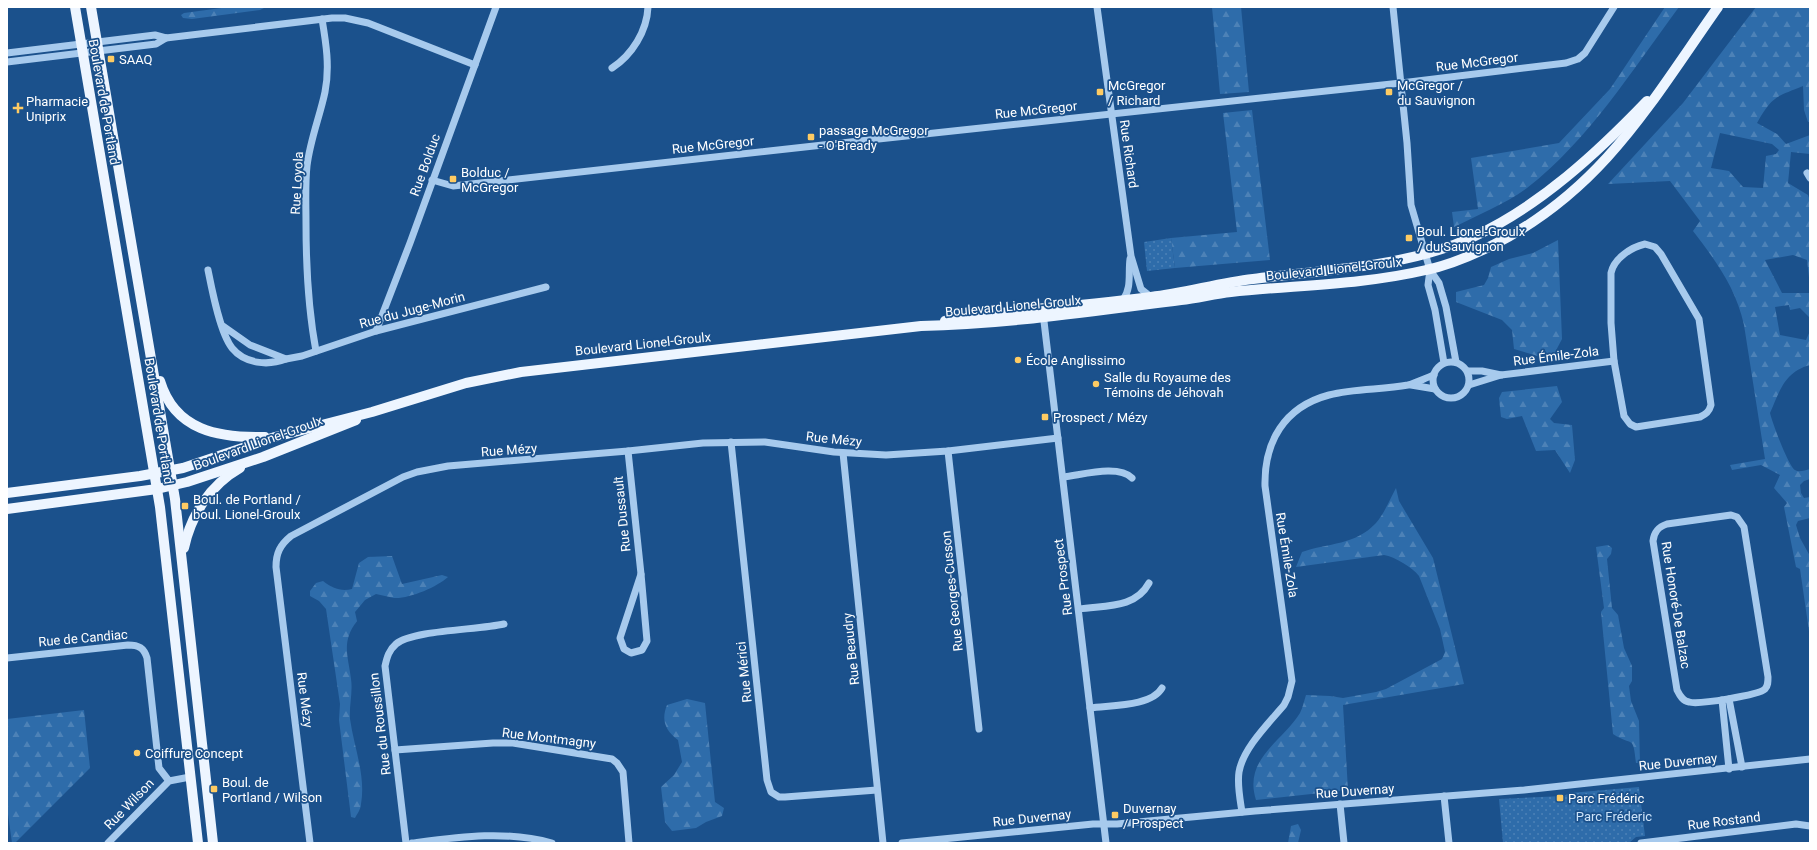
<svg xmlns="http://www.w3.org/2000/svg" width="1817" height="850" font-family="Roboto,sans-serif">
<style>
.green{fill:url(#green-dots)}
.forest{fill:url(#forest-firs);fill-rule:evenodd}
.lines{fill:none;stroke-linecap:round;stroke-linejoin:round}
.minor{stroke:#a7caed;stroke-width:7}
.major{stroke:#edf5ff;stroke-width:10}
.poi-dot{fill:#fecb63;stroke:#1b518c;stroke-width:1.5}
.labels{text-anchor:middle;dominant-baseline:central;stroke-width:3.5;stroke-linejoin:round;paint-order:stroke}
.poi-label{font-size:13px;fill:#fff;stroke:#1b518c;text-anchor:start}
.street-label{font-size:13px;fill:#fff;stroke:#1b518c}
.park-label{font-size:13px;fill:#cce3f9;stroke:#1b518c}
</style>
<defs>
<pattern id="green-dots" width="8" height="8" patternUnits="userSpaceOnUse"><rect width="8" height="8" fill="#2e6caa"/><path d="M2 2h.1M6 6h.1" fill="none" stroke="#4d82b7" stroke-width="1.8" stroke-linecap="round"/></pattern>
<pattern id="forest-firs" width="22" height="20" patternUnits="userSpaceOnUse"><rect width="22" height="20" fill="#2e6caa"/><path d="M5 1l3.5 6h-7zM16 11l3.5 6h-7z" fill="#4d82b7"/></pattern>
</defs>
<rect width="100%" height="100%" fill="#1b518c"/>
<!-- green -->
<g class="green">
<polygon points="1171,238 1175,268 1147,271 1144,242"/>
<polygon points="1639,787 1645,836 1636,837 1629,843 1503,843 1499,799 1563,796 1570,793"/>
</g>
<!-- forest -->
<g class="forest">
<polygon points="229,7 266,7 260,10 192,19 183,18 181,15 184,13"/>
<polygon points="1212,7 1241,7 1249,92 1220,94"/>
<path d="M1665,7H1679C1633,69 1588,141 1527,188C1505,204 1478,215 1454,227L1452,212L1478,209L1471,158L1559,143L1610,89Z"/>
<path d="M1756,7H1810V121L1808,122L1804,110L1803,86C1776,97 1772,96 1757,123L1777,134L1786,144L1810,135V154L1791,152L1788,183L1808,195L1810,201V286L1807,260L1793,255L1765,260L1782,293H1810V318L1800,308L1790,310L1789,305L1775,307L1780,335L1806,340L1810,331V365C1784,372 1780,391 1770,413C1772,422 1788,465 1795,470C1799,473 1805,470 1810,469V479L1804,481L1800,485L1801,493L1804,498L1810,497V518L1798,521L1796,525L1800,538L1810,556V638L1800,569L1796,567L1784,507L1787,503L1774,488L1780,475L1761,465L1732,470L1730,465L1765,459L1744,325C1736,288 1716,261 1693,231L1700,221L1670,181L1608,184L1683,103ZM1720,133L1772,144L1779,150L1776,154L1766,156L1763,188L1743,187L1729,171L1711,168Z"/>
<polygon points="1252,110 1270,260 1175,268 1171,238 1237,232 1223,113"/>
<polygon points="1558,240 1562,339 1551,360 1514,349 1512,330 1502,320 1456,302 1456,292 1484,285 1488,278 1491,267 1509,259 1533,253"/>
<polygon points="1557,386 1562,402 1550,419 1554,423 1572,425 1575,460 1570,473 1555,450 1536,451 1522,416 1507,419 1501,417 1499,398 1502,392"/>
<path d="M1396,488L1399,501L1433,558L1464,684L1343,705L1348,790L1256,800C1243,759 1282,742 1300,713C1303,707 1304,701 1306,695L1330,696L1343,698L1376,692L1386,689L1442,659L1445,652L1440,629L1419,576C1412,567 1395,557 1384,555L1296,567L1302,552C1328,543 1356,545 1376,523C1384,514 1390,499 1396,488Z"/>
<path d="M1608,545L1612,548L1611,554L1607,559L1612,608L1618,615L1624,648L1632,666V681L1629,686L1631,701L1639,721L1640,763H1636C1633,734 1633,747 1613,734L1601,612L1604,608L1596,547Z"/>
<path d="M392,556L402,584L442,575L448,577C437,587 409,599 394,598C388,597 382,595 376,594L365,600L355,612L357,621C341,642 348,655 351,679C353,692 349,706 350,719C354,747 366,776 361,804C361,809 357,814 355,818L351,817L339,720L340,704L326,609L319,601L310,596V591L316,583L323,581C332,588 341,592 352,589L359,563L368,557Z"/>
<path d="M687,699L705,703L715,802L724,808L722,816L706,822L696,828L672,831L665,822L661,787L674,775L682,762L678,740C665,730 661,720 667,705Z"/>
<polygon points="84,710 90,768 15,843 12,843 8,814 7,814 7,719"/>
<polygon points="1298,824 1301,830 1298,843 1288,843 1291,826"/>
</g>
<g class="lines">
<!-- minor -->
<g class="minor">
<polyline points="1097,7 1131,256 1141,289 1151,297"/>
<polyline points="1393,7 1407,143 1411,205 1430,270 1439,283 1446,307 1456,362"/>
<polyline points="7,53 155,35 166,38 332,18 345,18 368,23 475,65"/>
<polyline points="7,62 156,44 166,38"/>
<path d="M612,68C632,55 647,31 648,7"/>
<polyline points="1807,173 1810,178"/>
<polyline points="432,180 453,186 832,144 1401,83 1566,63 1578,59 1585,53 1614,7"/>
<path d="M1645,244L1655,247L1661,254L1699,319L1711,405C1709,412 1706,414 1700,417L1636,427L1630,424L1624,416L1614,361L1611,323V273C1614,258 1632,247 1645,244Z"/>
<path d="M208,270C212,290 220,333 232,348C245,364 268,366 286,359L250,345L223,326"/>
<polyline points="1430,270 1428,285 1435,310 1444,363"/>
<path d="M1123,300C1132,287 1128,274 1130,259"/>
<polyline points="1043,313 1106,843"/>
<polyline points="376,331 410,243 496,7"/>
<path d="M316,351C308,308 306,267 306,223C306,204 305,185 307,166C310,140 320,116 325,92C330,67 326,43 322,19"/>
<polyline points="286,359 302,356 376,331 546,287"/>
<circle cx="1451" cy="380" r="18"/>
<polyline points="1468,371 1482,371 1501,375"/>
<polyline points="1411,385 1435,389"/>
<polyline points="1469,385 1501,375 1614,361"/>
<polyline points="731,442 767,780 771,792 779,797 785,797 877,790"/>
<polyline points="628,451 641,574"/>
<polyline points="948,451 979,729"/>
<polyline points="843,453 883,843"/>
<path d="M1063,477C1082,475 1118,464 1132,478"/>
<path d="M1731,515L1737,517L1744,527L1768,677C1768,682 1768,686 1765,689C1759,695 1698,705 1689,702C1683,701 1680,696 1677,690L1653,541C1654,532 1658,527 1667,524Z"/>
<polygon points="641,574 647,641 642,650 631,653 624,649 620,638"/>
<path d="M1079,609C1105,605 1135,609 1149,583"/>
<path d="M7,658L128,645C139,645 144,648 147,658L159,768L169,781"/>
<polyline points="1729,699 1742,767"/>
<polyline points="1722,700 1729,769"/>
<path d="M1090,708C1110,705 1151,707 1162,688"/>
<polyline points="395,750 493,743 513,743 612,759 617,763 623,772 629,843"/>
<polyline points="1444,796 1449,843"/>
<polyline points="1340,804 1344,843"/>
<path d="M1242,812C1240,799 1237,785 1239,772C1243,748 1269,723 1284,705L1288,697L1292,681L1265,486C1264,442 1284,407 1329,395C1355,388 1382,390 1408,385C1416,383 1425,378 1434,375"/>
<polyline points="108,843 169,781 190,777"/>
<path d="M310,843L276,567C276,553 280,545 291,536L403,477L417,472L448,466L628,451L703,443L765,442L834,452L886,455L948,451L1058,438"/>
<path d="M406,843L385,666C387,657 389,650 396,644C413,630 478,630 504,624"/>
<path d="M412,843C458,837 506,830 552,843"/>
<polyline points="902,843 1093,824 1117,824 1255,811 1524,790 1810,759"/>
<polyline points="1641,843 1796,824 1810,826"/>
</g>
<!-- major -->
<g class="major">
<polyline points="75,7 160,507 198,843"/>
<polyline points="91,7 175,499 213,843"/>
<path d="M945,321L967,316C1028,310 1090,305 1151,297C1185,293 1219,283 1253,279C1326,269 1405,268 1473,237C1540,206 1597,153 1647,101"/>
<path d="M160,381C175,431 219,438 265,437"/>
<path d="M7,493L140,476L183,468L275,437L372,412L466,383L521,372L921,326C1008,324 1095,311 1181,300C1198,298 1214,294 1231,292C1296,285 1362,285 1426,270C1450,265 1473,255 1495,244C1603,189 1651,102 1718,7"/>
<polyline points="7,509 157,489 187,482 263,457 356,420"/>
<path d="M184,548C191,515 210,485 240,468"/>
</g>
</g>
<!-- markers -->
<g class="poi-dot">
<rect x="107" y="55" width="8" height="8" rx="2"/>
<rect x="1096" y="88" width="8" height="8" rx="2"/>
<rect x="1385" y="88" width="8" height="8" rx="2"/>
<path d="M16 102h4v4h4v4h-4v4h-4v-4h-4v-4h4z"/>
<rect x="807" y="133" width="8" height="8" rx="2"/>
<rect x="449" y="175" width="8" height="8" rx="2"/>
<rect x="1405" y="234" width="8" height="8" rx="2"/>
<circle cx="1018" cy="360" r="4"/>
<circle cx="1096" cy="384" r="4"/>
<rect x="1041" y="413" width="8" height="8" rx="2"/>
<rect x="181" y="502" width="8" height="8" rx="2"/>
<circle cx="137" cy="753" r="4"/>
<rect x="210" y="785" width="8" height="8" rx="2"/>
<rect x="1556" y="794" width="8" height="8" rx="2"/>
<rect x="1111" y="811" width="8" height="8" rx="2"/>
</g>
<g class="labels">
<!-- poi labels -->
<g class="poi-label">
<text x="119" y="59">SAAQ</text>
<text x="1108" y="85">McGregor<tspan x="1108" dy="15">/ Richard</tspan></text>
<text x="1397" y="85">McGregor /<tspan x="1397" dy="15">du Sauvignon</tspan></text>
<text x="26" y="101">Pharmacie<tspan x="26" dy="15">Uniprix</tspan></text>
<text x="819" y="130">passage McGregor<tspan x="819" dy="15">- O'Bready</tspan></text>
<text x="461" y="172">Bolduc /<tspan x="461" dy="15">McGregor</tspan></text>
<text x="1417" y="231">Boul. Lionel-Groulx<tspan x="1417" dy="15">/ du Sauvignon</tspan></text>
<text x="1026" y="360">École Anglissimo</text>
<text x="1104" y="377">Salle du Royaume des<tspan x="1104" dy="15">Témoins de Jéhovah</tspan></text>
<text x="1053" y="417">Prospect / Mézy</text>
<text x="193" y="499">Boul. de Portland /<tspan x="193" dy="15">boul. Lionel-Groulx</tspan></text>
<text x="145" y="753">Coiffure Concept</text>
<text x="222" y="782">Boul. de<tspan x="222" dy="15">Portland / Wilson</tspan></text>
<text x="1568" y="798">Parc Frédéric</text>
<text x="1123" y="808">Duvernay<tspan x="1123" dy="15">/ Prospect</tspan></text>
</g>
<!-- street labels -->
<g class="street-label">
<text transform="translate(1477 62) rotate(-7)">Rue McGregor</text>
<text transform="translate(104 102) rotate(80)">Boulevard de Portland</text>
<text transform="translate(1036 110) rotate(-6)">Rue McGregor</text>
<text transform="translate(713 145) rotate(-6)">Rue McGregor</text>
<text transform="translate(1129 154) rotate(82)">Rue Richard</text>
<text transform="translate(425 165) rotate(-70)">Rue Bolduc</text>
<text transform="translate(297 183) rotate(-87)">Rue Loyola</text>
<text transform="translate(1334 269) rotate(-6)">Boulevard Lionel-Groulx</text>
<text transform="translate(1013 306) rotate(-5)">Boulevard Lionel-Groulx</text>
<text transform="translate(412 310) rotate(-15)">Rue du Juge-Morin</text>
<text transform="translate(643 344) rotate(-6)">Boulevard Lionel-Groulx</text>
<text transform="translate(1556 356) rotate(-7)">Rue Émile-Zola</text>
<text transform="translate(159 421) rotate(81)">Boulevard de Portland</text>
<text transform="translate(834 439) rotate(6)">Rue Mézy</text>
<text transform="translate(258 443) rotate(-20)">Boulevard Lionel-Groulx</text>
<text transform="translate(509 450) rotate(-4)">Rue Mézy</text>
<text transform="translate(622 514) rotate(-96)">Rue Dussault</text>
<text transform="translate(1287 555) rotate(81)">Rue Émile-Zola</text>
<text transform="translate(1063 577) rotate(-97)">Rue Prospect</text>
<text transform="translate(952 591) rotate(-96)">Rue Georges-Cusson</text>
<text transform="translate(1676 605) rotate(81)">Rue Honoré-De Balzac</text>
<text transform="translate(83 638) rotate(-5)">Rue de Candiac</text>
<text transform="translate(851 649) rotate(-96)">Rue Beaudry</text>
<text transform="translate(744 672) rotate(-96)">Rue Mérici</text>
<text transform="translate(305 700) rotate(83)">Rue Mézy</text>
<text transform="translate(380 724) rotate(-97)">Rue du Roussillon</text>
<text transform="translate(549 738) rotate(7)">Rue Montmagny</text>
<text transform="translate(1678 762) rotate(-6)">Rue Duvernay</text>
<text transform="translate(1355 791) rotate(-4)">Rue Duvernay</text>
<text transform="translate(129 804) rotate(-46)">Rue Wilson</text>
<text transform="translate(1032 818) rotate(-6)">Rue Duvernay</text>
<text transform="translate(1724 821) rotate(-7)">Rue Rostand</text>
</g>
<!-- park labels -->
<g class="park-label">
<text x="1614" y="816">Parc Fréderic</text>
</g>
</g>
<!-- border -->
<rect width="1817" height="850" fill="none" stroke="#ffffff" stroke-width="16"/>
</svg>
